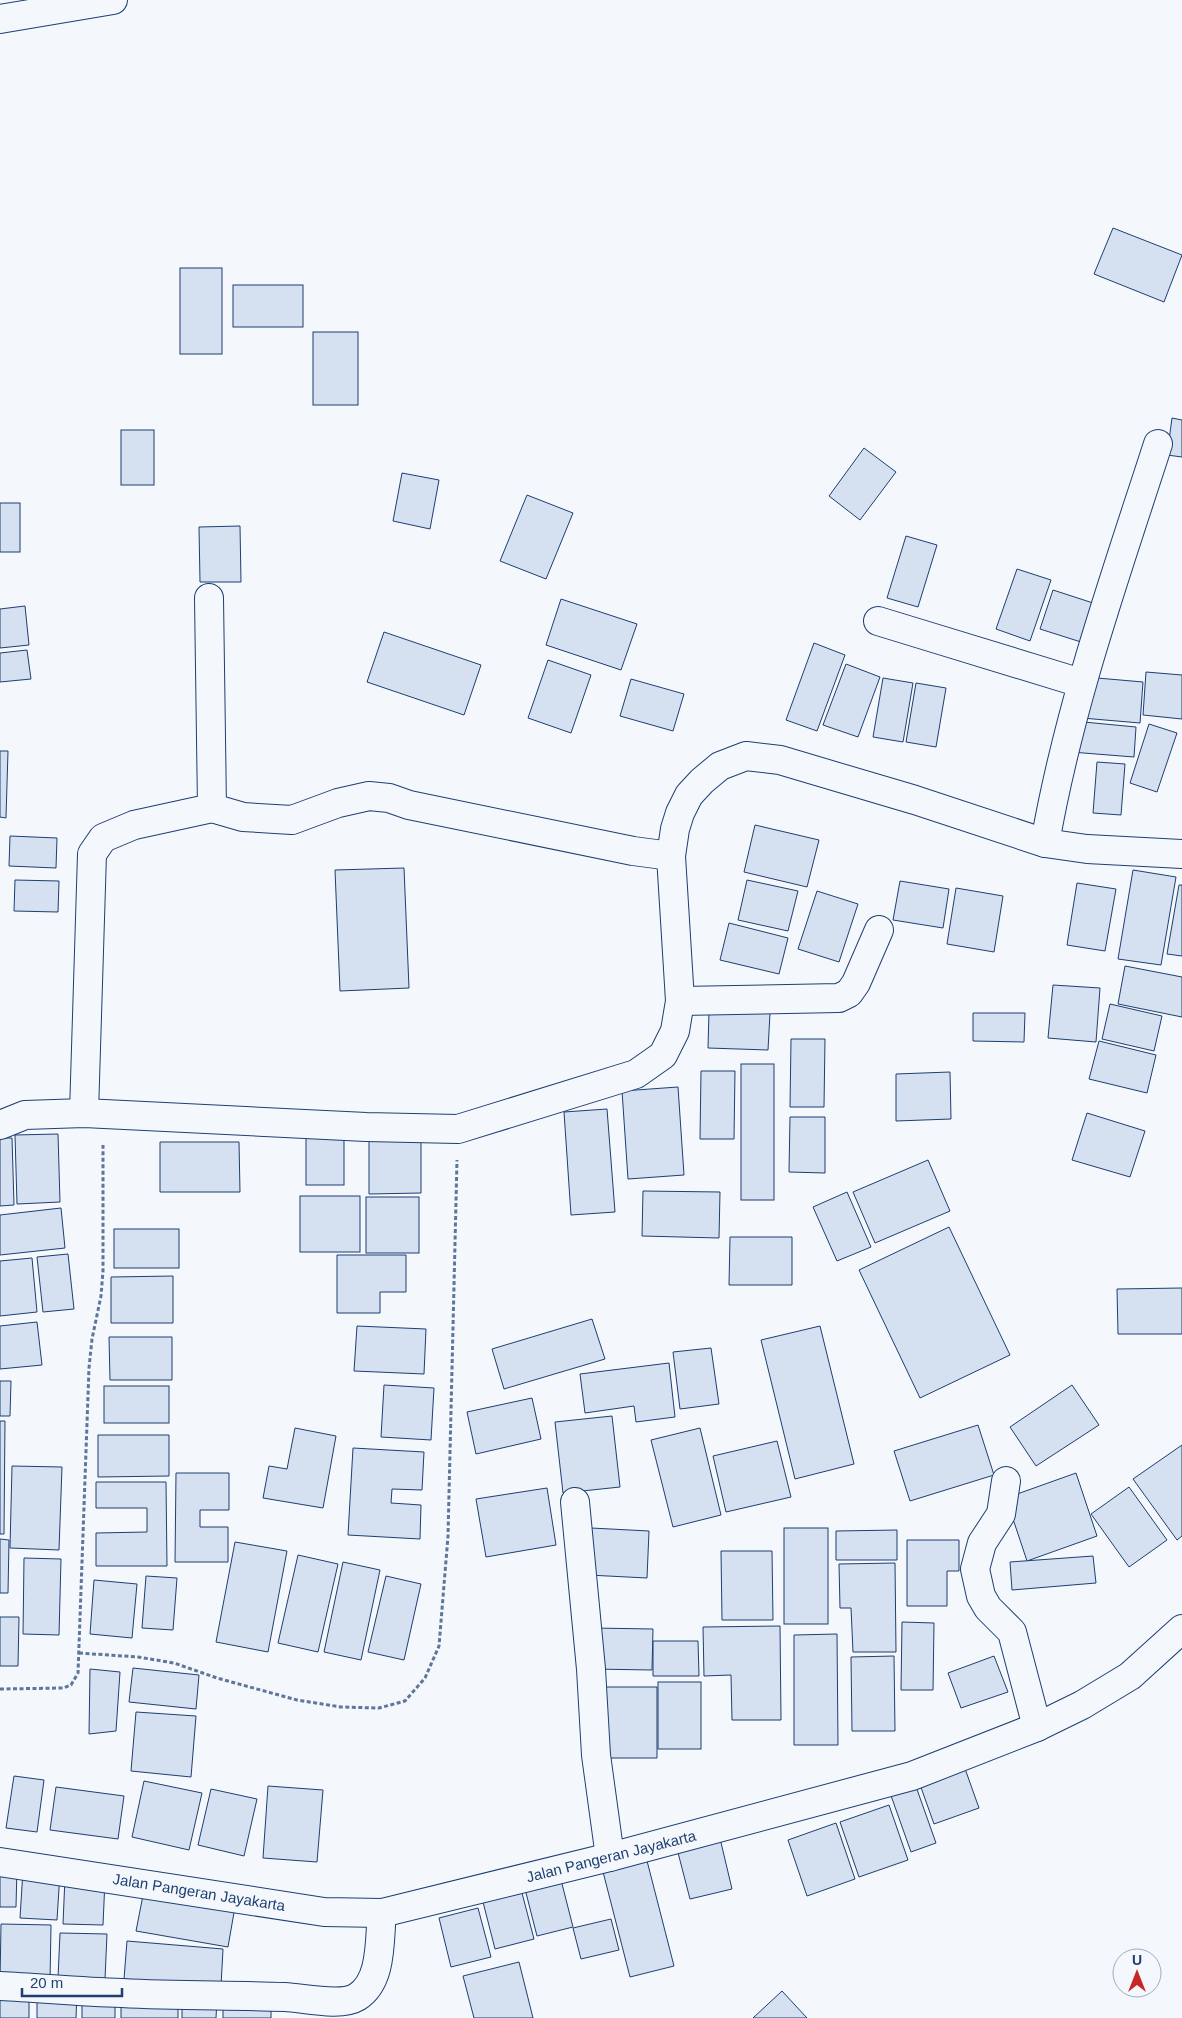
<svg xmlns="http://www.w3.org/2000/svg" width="1182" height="2018" font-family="Arial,sans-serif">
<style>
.building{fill:#d5e0f0;stroke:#1d3f73}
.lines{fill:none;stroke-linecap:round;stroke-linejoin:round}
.minor-casing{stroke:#1d3f73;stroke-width:30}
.path{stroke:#5e769c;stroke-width:3;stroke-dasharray:4 2.5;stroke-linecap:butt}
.minor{stroke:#f4f7fb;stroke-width:28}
.labels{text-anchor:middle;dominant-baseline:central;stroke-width:4;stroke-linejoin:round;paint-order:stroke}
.street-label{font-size:15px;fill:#1d3f73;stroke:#f4f7fb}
</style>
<rect width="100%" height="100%" fill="#f4f7fb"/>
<!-- building -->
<g class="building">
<polygon points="1113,228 1182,255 1164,302 1094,274"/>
<rect x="180" y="268" width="42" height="86"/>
<rect x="233" y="285" width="70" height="42"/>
<rect x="313" y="332" width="45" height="73"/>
<polygon points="1172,418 1182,420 1182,457 1167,455"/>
<rect x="121" y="430" width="33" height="55"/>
<polygon points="864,448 896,472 860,520 829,496"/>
<polygon points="402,473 439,480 430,529 393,521"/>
<polygon points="527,495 573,513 546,579 500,561"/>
<rect x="0" y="503" width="20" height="49"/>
<polygon points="240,526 241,582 200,582 199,527"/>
<polygon points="906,536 937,545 918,607 887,598"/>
<polygon points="1017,569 1051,580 1030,641 996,629"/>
<polygon points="1053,590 1093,603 1081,642 1040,629"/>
<polygon points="561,599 637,624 621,670 546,645"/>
<polygon points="25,606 29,645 0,648 0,609"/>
<polygon points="384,632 481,665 464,715 367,682"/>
<polygon points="814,643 845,655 817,731 786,720"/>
<polygon points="27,650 31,679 0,682 0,653"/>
<polygon points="548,660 591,675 571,733 528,718"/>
<polygon points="846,664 880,677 858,737 823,725"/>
<polygon points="1146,672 1182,675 1182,719 1143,715"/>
<polygon points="1086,677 1143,682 1140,723 1082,718"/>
<polygon points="883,678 913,683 903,742 873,737"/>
<polygon points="631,679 684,694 673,731 620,716"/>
<polygon points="916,683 946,688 936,747 906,742"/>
<polygon points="1073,721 1136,727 1134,757 1071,752"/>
<polygon points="1149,724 1177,733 1157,792 1130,783"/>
<polygon points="0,751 8,751 6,818 0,817"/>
<polygon points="1097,762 1125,764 1121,815 1093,813"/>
<polygon points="755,825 819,840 807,887 744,872"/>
<polygon points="10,836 57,838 56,868 9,866"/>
<polygon points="404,868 409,988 340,991 335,870"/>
<polygon points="1133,870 1176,877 1161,965 1118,959"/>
<polygon points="15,880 59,881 58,912 14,911"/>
<polygon points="747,880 798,891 788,931 738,920"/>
<polygon points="900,881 949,889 943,928 893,920"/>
<polygon points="1077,883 1116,889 1105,951 1067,945"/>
<polygon points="1179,885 1182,885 1182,956 1167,954"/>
<polygon points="956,888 1003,896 994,952 947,944"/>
<polygon points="817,891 858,904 839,962 798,949"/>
<polygon points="729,923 788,938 779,974 720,960"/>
<polygon points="1125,966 1182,977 1182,1017 1118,1004"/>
<polygon points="1053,985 1100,988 1096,1042 1048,1038"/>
<polygon points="1110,1004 1162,1016 1154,1051 1102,1039"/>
<polygon points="709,1011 770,1013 768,1050 708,1048"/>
<polygon points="973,1013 1025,1013 1024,1042 973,1041"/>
<polygon points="791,1039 825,1039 824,1107 790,1107"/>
<polygon points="1099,1041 1156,1055 1147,1093 1089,1079"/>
<rect x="741" y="1064" width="33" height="136"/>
<polygon points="701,1071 735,1071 734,1139 700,1139"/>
<polygon points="950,1072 951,1119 896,1121 896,1074"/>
<polygon points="678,1087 684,1175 628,1179 622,1091"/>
<polygon points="607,1109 615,1212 571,1215 564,1112"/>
<polygon points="1087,1113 1145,1131 1130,1177 1072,1160"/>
<polygon points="790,1117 825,1117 825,1173 789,1172"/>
<rect x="306" y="1126" width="38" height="59"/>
<polygon points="369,1133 421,1133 421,1193 369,1194"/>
<polygon points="58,1134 60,1202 17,1204 15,1135"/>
<polygon points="0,1138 12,1138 14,1205 0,1206"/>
<polygon points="160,1142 239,1142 240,1192 160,1192"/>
<polygon points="928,1160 950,1211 875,1243 853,1192"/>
<polygon points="643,1191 720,1192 719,1238 642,1236"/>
<polygon points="847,1192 871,1247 837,1261 813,1207"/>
<rect x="300" y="1196" width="60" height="56"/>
<rect x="366" y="1197" width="53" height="56"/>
<polygon points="61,1208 65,1248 0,1255 0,1215"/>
<polygon points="949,1227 1010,1355 920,1398 859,1270"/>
<rect x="114" y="1229" width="65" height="39"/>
<polygon points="730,1237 792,1237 792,1285 729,1285"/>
<polygon points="68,1254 74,1309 43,1312 37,1257"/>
<polygon points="337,1255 406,1255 406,1292 380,1292 380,1313 337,1313"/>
<polygon points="32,1258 37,1312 0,1316 0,1261"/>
<polygon points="173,1276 173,1323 111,1323 111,1277"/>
<polygon points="1182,1288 1182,1334 1118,1334 1117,1289"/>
<polygon points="592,1319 605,1359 504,1389 492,1349"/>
<polygon points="37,1322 42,1365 0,1369 0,1326"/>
<polygon points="357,1326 426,1329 424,1374 354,1371"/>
<polygon points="820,1326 854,1464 795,1479 761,1340"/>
<polygon points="109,1337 172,1337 172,1380 110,1380"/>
<polygon points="711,1348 719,1404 680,1409 673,1352"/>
<polygon points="669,1363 675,1417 636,1422 634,1406 585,1413 580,1374"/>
<polygon points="0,1381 11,1381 10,1416 0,1416"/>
<polygon points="384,1385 434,1388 431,1440 381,1437"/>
<polygon points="1072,1385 1099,1425 1036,1466 1010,1427"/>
<rect x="104" y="1386" width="65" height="37"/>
<polygon points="532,1398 541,1439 476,1454 467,1412"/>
<polygon points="612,1416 620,1487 563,1493 555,1422"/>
<polygon points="0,1421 5,1421 4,1534 0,1534"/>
<polygon points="978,1425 994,1475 910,1501 894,1451"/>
<polygon points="295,1428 336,1436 323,1508 263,1498 269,1466 287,1469"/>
<polygon points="700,1428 721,1515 673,1527 651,1440"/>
<polygon points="98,1435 169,1435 169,1476 98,1477"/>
<polygon points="777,1441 791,1497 726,1512 713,1456"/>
<polygon points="1182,1445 1182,1536 1177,1540 1133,1479"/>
<polygon points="353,1448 424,1452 422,1490 392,1489 391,1503 421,1505 420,1539 348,1535"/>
<polygon points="12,1466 62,1467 59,1550 10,1548"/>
<polygon points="176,1473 229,1473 229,1510 200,1510 200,1527 228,1527 228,1562 175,1562"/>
<polygon points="1076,1473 1097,1536 1027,1561 1006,1498"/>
<polygon points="96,1482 166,1482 167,1566 96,1566 96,1533 147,1532 147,1508 96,1508"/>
<polygon points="1129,1487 1167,1540 1129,1567 1091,1514"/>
<polygon points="547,1488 556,1545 486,1557 476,1499"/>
<polygon points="591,1528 649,1531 647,1578 588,1575"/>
<rect x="784" y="1528" width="44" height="96"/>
<polygon points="897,1530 897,1560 836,1560 836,1531"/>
<polygon points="0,1539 9,1540 8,1593 0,1593"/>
<polygon points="907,1540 959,1540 959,1571 947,1571 947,1606 907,1606"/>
<polygon points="235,1542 287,1551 268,1652 216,1642"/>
<polygon points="721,1551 772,1551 773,1620 722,1620"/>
<polygon points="298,1555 338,1564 318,1652 278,1643"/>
<polygon points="1093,1556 1096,1583 1012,1590 1010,1562"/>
<polygon points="24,1558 61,1559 59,1635 23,1634"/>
<polygon points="343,1562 380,1570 361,1660 324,1652"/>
<polygon points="895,1563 896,1652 853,1652 851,1608 840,1608 839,1564"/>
<polygon points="146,1576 177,1578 173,1630 142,1628"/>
<polygon points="386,1576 421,1584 404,1660 368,1652"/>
<polygon points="94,1580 137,1584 132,1638 90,1634"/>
<polygon points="0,1617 19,1617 18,1666 0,1666"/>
<polygon points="902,1622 934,1623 933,1690 901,1690"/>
<polygon points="780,1626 781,1720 732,1720 731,1675 704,1676 703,1627"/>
<polygon points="593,1628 653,1629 652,1670 592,1669"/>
<polygon points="837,1634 838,1745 794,1745 794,1635"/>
<polygon points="653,1641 698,1641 699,1676 653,1676"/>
<polygon points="894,1656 895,1731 852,1731 851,1657"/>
<polygon points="994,1656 1008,1692 961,1708 948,1673"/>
<polygon points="133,1668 199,1675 196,1709 129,1702"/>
<polygon points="90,1669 120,1672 116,1731 89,1734"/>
<rect x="658" y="1682" width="43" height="67"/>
<polygon points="597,1687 657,1687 657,1758 598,1758"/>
<polygon points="136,1712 196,1716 191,1777 131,1771"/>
<polygon points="963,1763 979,1808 934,1824 918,1779"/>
<polygon points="14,1776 44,1780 37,1832 6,1828"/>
<polygon points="144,1781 202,1793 189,1850 132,1837"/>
<polygon points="914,1781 936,1843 911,1852 889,1790"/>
<polygon points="268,1786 323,1790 317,1862 263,1858"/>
<polygon points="56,1787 124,1796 118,1839 50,1830"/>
<polygon points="211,1789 257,1799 244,1856 198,1845"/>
<polygon points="889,1805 908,1860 859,1877 840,1822"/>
<polygon points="836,1823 855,1879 807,1896 788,1840"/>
<polygon points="718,1830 732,1889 690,1899 675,1841"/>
<polygon points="645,1853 674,1966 630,1977 601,1864"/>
<polygon points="0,1868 17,1868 16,1907 0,1907"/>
<polygon points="23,1870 60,1872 57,1920 20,1918"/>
<polygon points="560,1876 573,1927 537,1936 524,1885"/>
<polygon points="65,1877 105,1880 103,1925 63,1924"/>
<polygon points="145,1885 236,1901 228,1947 136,1931"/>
<polygon points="522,1893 534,1939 495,1949 483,1902"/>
<polygon points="478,1908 491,1957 451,1967 439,1918"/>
<polygon points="611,1919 619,1950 581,1959 573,1928"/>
<polygon points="1,1924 51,1925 50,1982 0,1981"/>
<polygon points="60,1933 107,1934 105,1979 58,1978"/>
<polygon points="127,1941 223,1949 221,1986 124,1979"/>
<polygon points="519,1962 533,2018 474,2018 463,1976"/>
<rect x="0" y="1989" width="29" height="29"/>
<polygon points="782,1991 807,2018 753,2018"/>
<polygon points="37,1993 77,1993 76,2018 37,2018"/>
<rect x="82" y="1995" width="33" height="23"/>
<polygon points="121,1996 178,1997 178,2018 121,2018"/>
<polygon points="182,1998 217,1999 216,2018 182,2018"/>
<polygon points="223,2002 271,2003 271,2018 223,2018"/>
</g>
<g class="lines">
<defs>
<g id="minor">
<polyline points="0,19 113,0"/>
<polyline points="209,598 212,808"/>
<polyline points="878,621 1081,683"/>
<path d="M1045,843C1069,706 1115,577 1158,444"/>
<polyline points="680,1001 839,998 849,993 856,983 879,930"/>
<polyline points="84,1113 92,854 103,838 134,825 212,808 243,817 292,820 338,803 369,796 389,798 409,805 633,851 671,856"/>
<polyline points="0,1125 25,1115 84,1113 366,1127 458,1129 636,1074 663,1055 675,1031 680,1001 671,856 675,829 680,813 689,795 702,781 720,766 746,756 780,760 915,800 1045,843 1087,849 1182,854"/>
<polyline points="1006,1481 1001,1514 982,1543 975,1569 981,1596 988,1608 1012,1632 1037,1727"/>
<polyline points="575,1502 591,1669 596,1755 610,1857"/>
<polyline points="0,1862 324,1912 382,1913 610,1857 912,1776 1037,1727 1082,1705 1130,1676 1182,1629"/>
<path d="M0,1986C41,1988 81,1992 122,1993C176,1996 231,1995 285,1997C304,1998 341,2007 357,1997C383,1981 379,1939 382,1913"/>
</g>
</defs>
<!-- minor casing -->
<use href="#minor" class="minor-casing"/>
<!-- path -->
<g class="path">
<polyline points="79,1653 138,1657 174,1663 217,1678 297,1700 341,1707 379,1708 405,1701 425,1678 439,1646 448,1536 457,1160"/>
<polyline points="0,1689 63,1688 71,1685 78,1673 89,1368 92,1339 101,1296 103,1271 103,1145"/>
</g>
<!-- minor -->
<use href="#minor" class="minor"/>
</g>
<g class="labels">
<!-- street labels -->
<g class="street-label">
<text transform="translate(611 1856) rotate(-14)">Jalan Pangeran Jayakarta</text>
<text transform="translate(199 1892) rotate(9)">Jalan Pangeran Jayakarta</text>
</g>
</g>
<!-- north arrow -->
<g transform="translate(1137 1973)"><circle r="24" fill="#f4f7fb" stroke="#9eadc5"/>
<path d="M0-4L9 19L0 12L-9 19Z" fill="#c62828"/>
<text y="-8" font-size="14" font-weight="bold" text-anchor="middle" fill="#1d3f73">U</text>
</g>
<!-- scale -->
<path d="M22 1988v8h100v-8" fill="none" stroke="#1d3f73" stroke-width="2.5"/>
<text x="30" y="1988" font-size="15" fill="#1d3f73" stroke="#f4f7fb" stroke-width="4" paint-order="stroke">20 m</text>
</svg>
